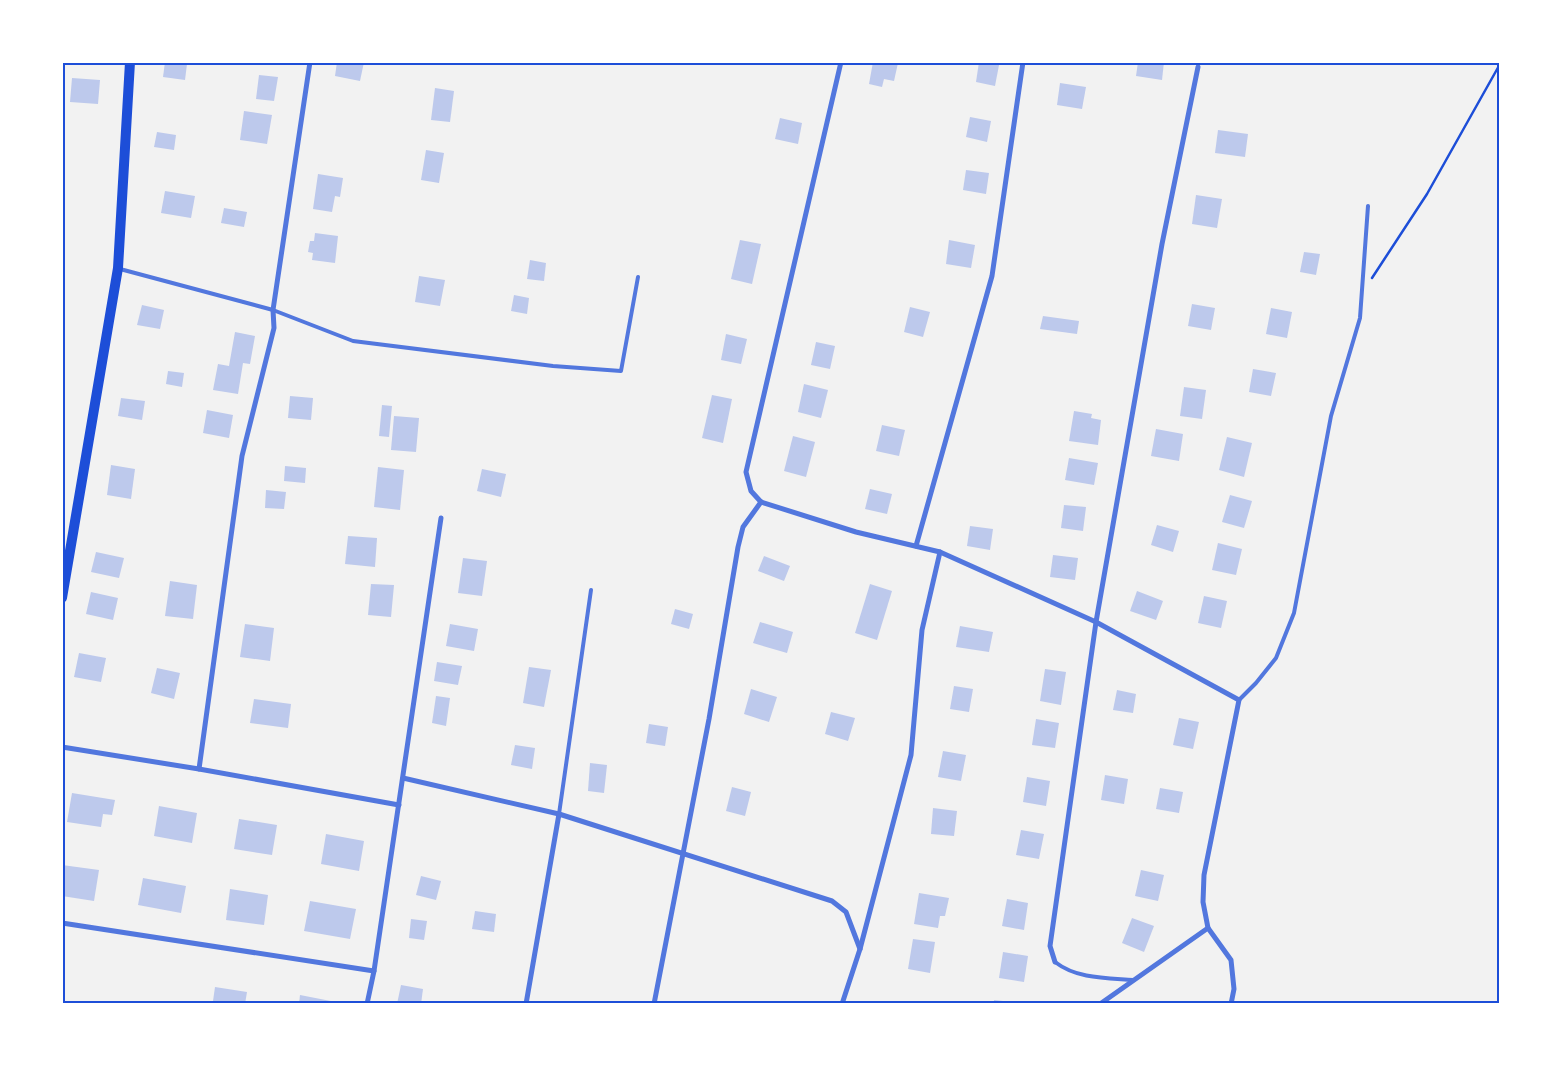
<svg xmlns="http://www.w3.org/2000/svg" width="1562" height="1066" font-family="'Noto Sans',sans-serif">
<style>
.building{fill:#bdc9ec}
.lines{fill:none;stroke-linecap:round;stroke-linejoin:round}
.path{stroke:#1d4ed8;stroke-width:2.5}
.service{stroke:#5277de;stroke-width:4}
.minor{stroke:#5277de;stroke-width:5}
.secondary{stroke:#1d4ed8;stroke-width:10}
.neatline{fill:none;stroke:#1d4ed8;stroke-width:2}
</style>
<rect width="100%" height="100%" fill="#f2f2f2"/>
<!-- building -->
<g class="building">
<polygon points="165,62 187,64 185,80 163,77"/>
<polygon points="337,62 364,62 360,81 335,76"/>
<polygon points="873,62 898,63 894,81 884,79 882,87 869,84"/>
<polygon points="979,62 999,65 995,86 976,82"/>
<polygon points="1138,62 1164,62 1162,80 1136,76"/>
<polygon points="259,75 278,77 274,101 256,99"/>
<polygon points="72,78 100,80 98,104 70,102"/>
<polygon points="1060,83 1086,87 1082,109 1057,105"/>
<polygon points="435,88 454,91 450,122 431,120"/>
<polygon points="244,111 272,115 267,144 240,140"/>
<polygon points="970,117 991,121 987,142 966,137"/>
<polygon points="780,118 802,123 798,144 775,139"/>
<polygon points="1218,130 1248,134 1245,157 1215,153"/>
<polygon points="157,132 176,135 174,150 154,147"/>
<polygon points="426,150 444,153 439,183 421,180"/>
<polygon points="966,170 989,173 986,194 963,190"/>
<polygon points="318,174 343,178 340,197 335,196 332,212 313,209"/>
<polygon points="165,191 195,196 191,218 161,213"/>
<polygon points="1196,195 1222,199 1217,228 1192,224"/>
<polygon points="224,208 247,212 244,227 221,223"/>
<polygon points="315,233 338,236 335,263 312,260 313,253 308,252 310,241 314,241"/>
<polygon points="740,240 761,244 752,284 731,279"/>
<polygon points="949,240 975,245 971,268 946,264"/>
<polygon points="1304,252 1320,254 1316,275 1300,272"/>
<polygon points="530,260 546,263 544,281 527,279"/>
<polygon points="419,276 445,280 440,306 415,302"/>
<polygon points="514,295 529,298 527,314 511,311"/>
<polygon points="1192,304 1215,308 1211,330 1188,326"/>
<polygon points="142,305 164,310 160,329 137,325"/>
<polygon points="910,307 930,312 923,337 904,332"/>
<polygon points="1271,308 1292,312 1287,338 1266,334"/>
<polygon points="1043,316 1079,321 1077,334 1040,329"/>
<polygon points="235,332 255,336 250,364 243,363 238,394 213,390 218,364 229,366"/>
<polygon points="726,334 747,339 741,364 721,360"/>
<polygon points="816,342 835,346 830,369 811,365"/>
<polygon points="1253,369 1276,373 1271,396 1249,392"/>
<polygon points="168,371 184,373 182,387 166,384"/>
<polygon points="804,384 828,390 821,418 798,412"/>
<polygon points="1184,387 1206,390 1202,419 1180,416"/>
<polygon points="712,395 732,399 723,443 702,438"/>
<polygon points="290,396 313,398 311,420 288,418"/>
<polygon points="121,398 145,401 142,420 118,416"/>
<polygon points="382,405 392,406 389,437 379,436"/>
<polygon points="207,410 233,415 229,438 203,433"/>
<polygon points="1074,411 1092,414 1091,418 1101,420 1098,445 1069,441"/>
<polygon points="394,416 419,418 416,452 391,450"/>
<polygon points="882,425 905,430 899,456 876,451"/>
<polygon points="1156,429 1183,434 1179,461 1151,456"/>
<polygon points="793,436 815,442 806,477 784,471"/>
<polygon points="1227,437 1252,443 1244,477 1219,470"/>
<polygon points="1069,458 1098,463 1094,485 1065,480"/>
<polygon points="111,465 135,469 131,499 107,495"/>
<polygon points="285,466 306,468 305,483 284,481"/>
<polygon points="378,467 404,470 400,510 374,507"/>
<polygon points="482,469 506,474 501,497 477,491"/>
<polygon points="870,489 892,494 887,514 865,509"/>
<polygon points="266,490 286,492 284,509 265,508"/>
<polygon points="1230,495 1252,501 1244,528 1222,522"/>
<polygon points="1064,505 1086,507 1083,531 1061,528"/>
<polygon points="1157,525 1179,531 1173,552 1151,545"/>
<polygon points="970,526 993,529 990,550 967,546"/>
<polygon points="348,536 377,538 375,567 345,564"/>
<polygon points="1218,543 1242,549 1236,575 1212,570"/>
<polygon points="96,552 124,558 119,578 91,572"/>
<polygon points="1053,555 1078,558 1075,580 1050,577"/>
<polygon points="764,556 790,566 784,581 758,571"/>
<polygon points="463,558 487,561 482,596 458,593"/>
<polygon points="170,581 197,585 193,619 165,616"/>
<polygon points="371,584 394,585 391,617 368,615"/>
<polygon points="870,584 892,591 877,640 855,633"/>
<polygon points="1137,591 1163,601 1156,620 1130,611"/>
<polygon points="91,592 118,598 113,620 86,614"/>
<polygon points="1204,596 1227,601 1221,628 1198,623"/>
<polygon points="675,609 693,614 689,629 671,624"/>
<polygon points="760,622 793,632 787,653 753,643"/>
<polygon points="245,624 274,628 270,661 240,657"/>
<polygon points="450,624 478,629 474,651 446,646"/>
<polygon points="960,626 993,632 989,652 956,647"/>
<polygon points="79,653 106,658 101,682 74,677"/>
<polygon points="437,662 462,666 458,685 434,681"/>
<polygon points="529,667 551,670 544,707 523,703"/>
<polygon points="157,668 180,673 174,699 151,693"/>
<polygon points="1045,669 1066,672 1061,705 1040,701"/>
<polygon points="954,686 973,689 969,712 950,709"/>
<polygon points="751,689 777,697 769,722 744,714"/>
<polygon points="1117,690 1136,694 1133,713 1113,710"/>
<polygon points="436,696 450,698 446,726 432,723"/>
<polygon points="254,699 291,704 288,728 250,723"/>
<polygon points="831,712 855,718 848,741 825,734"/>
<polygon points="1179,718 1199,722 1193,749 1173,745"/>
<polygon points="1036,719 1059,723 1055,748 1032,745"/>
<polygon points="649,724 668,727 665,746 646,743"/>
<polygon points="515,745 535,748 532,769 511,765"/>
<polygon points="943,751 966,755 961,781 938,777"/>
<polygon points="590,763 607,765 604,793 588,791"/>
<polygon points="1105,775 1128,779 1124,804 1101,800"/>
<polygon points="1027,777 1050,781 1046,806 1023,802"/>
<polygon points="732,787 751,792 745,816 726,811"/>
<polygon points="1160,788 1183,792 1179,813 1156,809"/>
<polygon points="72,793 115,800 112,815 103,814 101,827 67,822"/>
<polygon points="159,806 197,813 192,843 154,836"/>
<polygon points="933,808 957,811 954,836 931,834"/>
<polygon points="239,819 277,825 272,855 234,849"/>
<polygon points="1021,830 1044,834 1039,859 1016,855"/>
<polygon points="326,834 364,841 359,871 321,864"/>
<polygon points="62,865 99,870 94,901 62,896"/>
<polygon points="1141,870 1164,875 1158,901 1135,896"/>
<polygon points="421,876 441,881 436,900 416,895"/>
<polygon points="143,878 186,886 181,913 138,905"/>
<polygon points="230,889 268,895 264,925 226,920"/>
<polygon points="919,893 949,898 945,916 940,916 938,928 914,924"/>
<polygon points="1007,899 1028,903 1024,930 1002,926"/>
<polygon points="310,901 356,909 350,939 304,931"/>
<polygon points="475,911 496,914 494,932 472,929"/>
<polygon points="1132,918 1154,926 1144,952 1122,943"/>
<polygon points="411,919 427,921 424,940 409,938"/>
<polygon points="913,939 935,942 930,973 908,969"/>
<polygon points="1003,952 1028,956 1024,982 999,978"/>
<polygon points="401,985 423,989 421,1004 397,1004"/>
<polygon points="215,987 247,992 245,1004 224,1004 213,1001"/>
<polygon points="300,995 341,1003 341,1004 299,1004"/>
<polygon points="994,1000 1012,1002 1012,1004 994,1004"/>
</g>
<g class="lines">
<!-- path -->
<polyline class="path" points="1372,278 1427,194 1500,64"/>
<!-- service -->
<g class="service">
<polyline points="120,269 273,310 353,341 553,366 621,371 638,277"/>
<polyline points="1239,700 1256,683 1276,658 1294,613 1331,416 1360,318 1368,206"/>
<polyline points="559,814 591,590"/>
<path d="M1055,962C1077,979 1106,978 1133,980"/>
</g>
<!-- minor -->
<g class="minor">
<polyline points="761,502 856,532 940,552 1096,622 1239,700 1204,875 1203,902 1208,928 1231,960 1234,989 1231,1004"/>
<polyline points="761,502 751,491 746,472 841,62"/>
<polyline points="916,546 992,276 1023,62"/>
<polyline points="62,747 199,769 399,805"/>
<polyline points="199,769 242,456 274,328 273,310 310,62"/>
<polyline points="403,778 559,814 832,901 846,912 860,949"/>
<polyline points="62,923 374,971"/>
<polyline points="1055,962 1050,946 1096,622 1162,244 1198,67"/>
<polyline points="367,1004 374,971 441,518"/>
<polyline points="526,1004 559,814"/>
<polyline points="654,1004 709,719 738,547 743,527 761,502"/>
<polyline points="842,1004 860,949 911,755 922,630 940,552"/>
<polyline points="1100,1004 1208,928"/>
</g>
<!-- secondary -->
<polyline class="secondary" points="62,598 118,268 130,62"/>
</g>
<!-- border -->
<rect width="1562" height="1066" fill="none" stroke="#ffffff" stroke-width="128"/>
<rect x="64" y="64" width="1434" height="938" class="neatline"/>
</svg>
